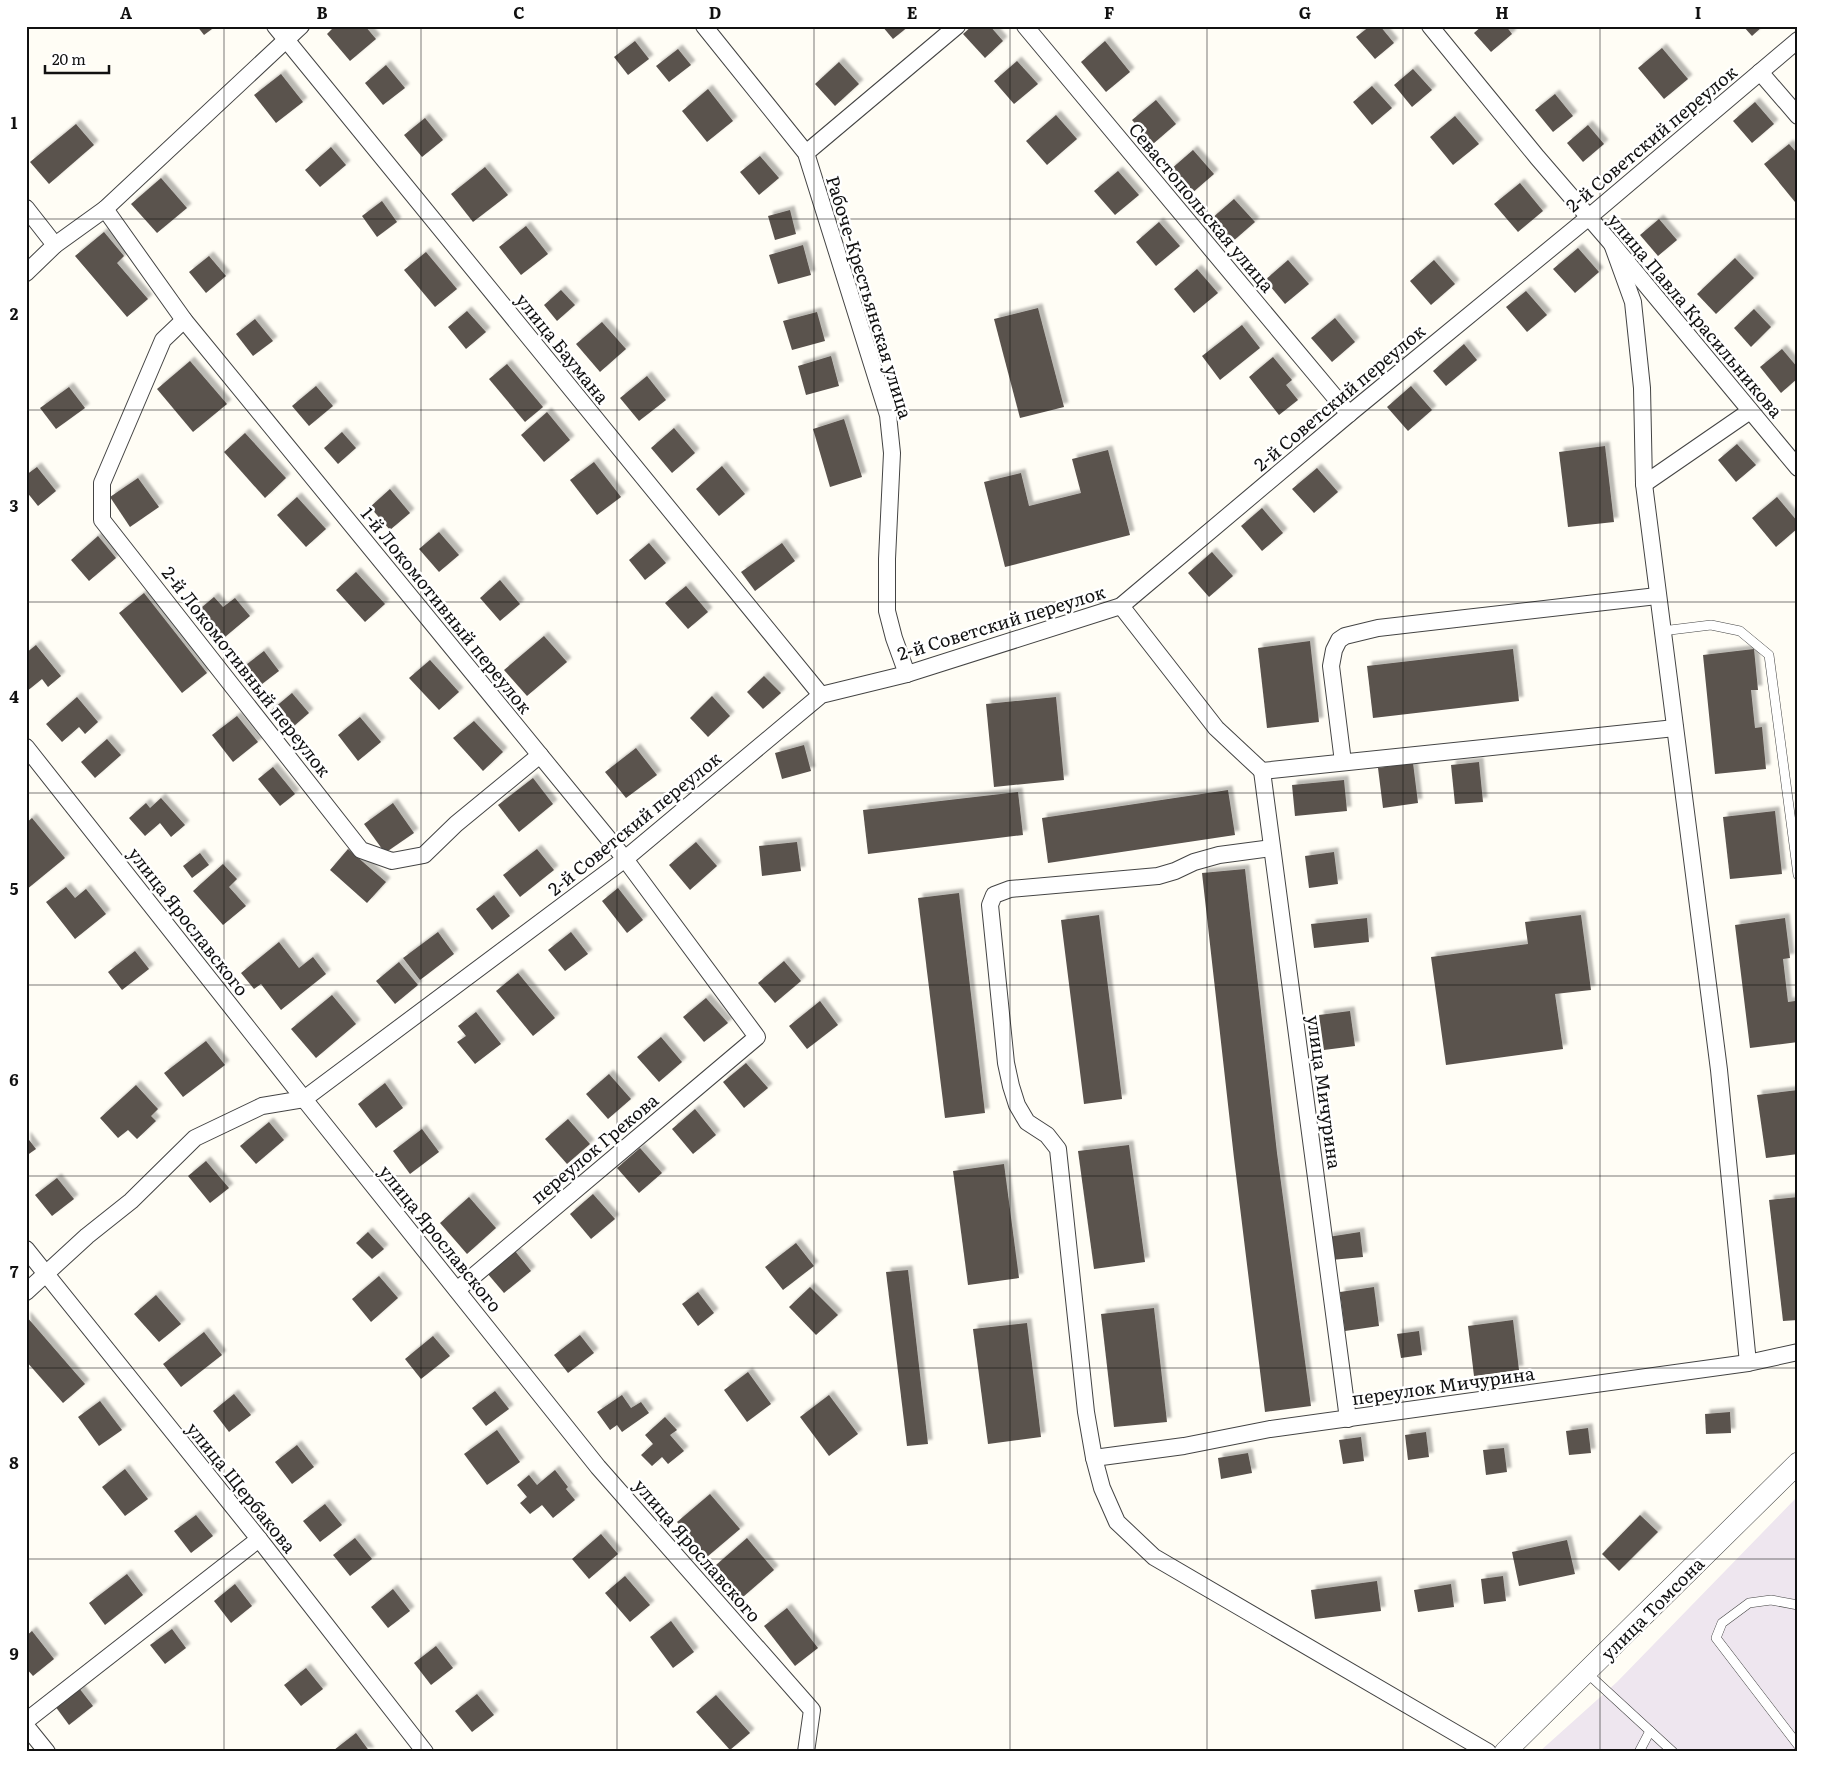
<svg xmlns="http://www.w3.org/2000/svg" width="1824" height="1778" font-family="Literata,serif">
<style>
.industrial{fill:#eee6ef}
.building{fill:#5a524d;filter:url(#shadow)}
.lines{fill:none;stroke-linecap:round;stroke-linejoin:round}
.service-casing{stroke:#444;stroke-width:10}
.minor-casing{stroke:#444;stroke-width:18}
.tertiary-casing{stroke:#444;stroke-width:22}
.service{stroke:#fff;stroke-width:9}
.minor{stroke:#fff;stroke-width:16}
.tertiary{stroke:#fff;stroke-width:21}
.grid{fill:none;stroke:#111;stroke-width:1;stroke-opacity:0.55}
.labels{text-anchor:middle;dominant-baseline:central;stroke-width:5;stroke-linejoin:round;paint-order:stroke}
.street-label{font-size:18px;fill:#111;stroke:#fff}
.neatline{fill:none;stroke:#111;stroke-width:2}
.grid-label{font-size:16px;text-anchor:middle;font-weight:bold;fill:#111}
</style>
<defs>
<filter id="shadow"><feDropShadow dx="4.5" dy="-4.5" stdDeviation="1" flood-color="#0004"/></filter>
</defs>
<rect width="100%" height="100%" fill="#fffdf5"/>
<!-- industrial -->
<polygon class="industrial" points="1798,1496 1798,1752 1539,1752 1617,1682"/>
<!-- building -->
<g class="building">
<polygon points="197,26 216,26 204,35"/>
<polygon points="335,26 365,26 376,39 350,61 327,34"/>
<polygon points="882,26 909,26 893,39"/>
<polygon points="972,26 990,26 1003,41 985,58 963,34"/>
<polygon points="1370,26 1380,26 1394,43 1375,59 1356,37"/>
<polygon points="1482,26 1506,26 1512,34 1491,52 1474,33"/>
<polygon points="1743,26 1763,26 1752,36"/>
<polygon points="635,41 649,59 628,75 614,57"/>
<polygon points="1105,41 1130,72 1106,92 1081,62"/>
<polygon points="1662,48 1688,79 1664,99 1638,68"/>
<polygon points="678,49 691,65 669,82 656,66"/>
<polygon points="1017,61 1038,84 1014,104 994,81"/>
<polygon points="839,62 859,84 835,106 815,84"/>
<polygon points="386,65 405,88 383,105 365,83"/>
<polygon points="1413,69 1432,90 1412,107 1394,85"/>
<polygon points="281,74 303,102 276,123 254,95"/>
<polygon points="1372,86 1392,108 1372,125 1353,102"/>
<polygon points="708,89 733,121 707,142 682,111"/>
<polygon points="1555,94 1573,116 1553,132 1535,110"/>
<polygon points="1156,100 1176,124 1153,144 1132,120"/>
<polygon points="1755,102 1774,124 1752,143 1733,121"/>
<polygon points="1056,115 1077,139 1047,165 1026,141"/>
<polygon points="1455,116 1479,144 1453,165 1430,137"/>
<polygon points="425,118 443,140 422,157 404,135"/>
<polygon points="76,124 94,145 49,184 30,162"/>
<polygon points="1588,125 1604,144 1583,162 1567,143"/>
<polygon points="1789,144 1798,154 1798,200 1795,202 1764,164"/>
<polygon points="331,147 346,165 320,187 305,170"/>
<polygon points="1193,150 1214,174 1191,194 1170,170"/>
<polygon points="760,156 779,178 759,195 740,172"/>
<polygon points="485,167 508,195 473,222 451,194"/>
<polygon points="1118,171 1139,195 1115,215 1094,191"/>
<polygon points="161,178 187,208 157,233 131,204"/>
<polygon points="1520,183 1543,211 1518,232 1494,204"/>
<polygon points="1234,199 1255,222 1231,243 1211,219"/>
<polygon points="382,201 397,222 377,237 362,216"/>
<polygon points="790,210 796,234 775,240 768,216"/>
<polygon points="1659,219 1677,240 1658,256 1640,235"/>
<polygon points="1159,222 1180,246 1156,266 1136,242"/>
<polygon points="526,226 548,254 521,275 499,247"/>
<polygon points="104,232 124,256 117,263 148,299 127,317 75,256"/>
<polygon points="803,245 811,275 778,284 769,255"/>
<polygon points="1578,248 1599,272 1575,293 1553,269"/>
<polygon points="426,252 457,289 435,307 404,270"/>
<polygon points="209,256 226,276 206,293 189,272"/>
<polygon points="1735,258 1754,278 1716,314 1697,294"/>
<polygon points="1288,260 1309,284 1285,304 1265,280"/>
<polygon points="1434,260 1455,284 1431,305 1410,281"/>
<polygon points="1197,269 1218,293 1194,313 1174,289"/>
<polygon points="561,290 575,305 557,321 544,305"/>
<polygon points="1526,291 1547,315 1527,332 1506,307"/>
<polygon points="1038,308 1064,407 1020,418 994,319"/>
<polygon points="1754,309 1771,327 1751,347 1734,328"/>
<polygon points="467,311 486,332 466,349 448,327"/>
<polygon points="817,312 825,341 792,350 783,321"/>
<polygon points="1335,318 1355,342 1332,362 1311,338"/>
<polygon points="255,319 273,341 253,356 236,334"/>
<polygon points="602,322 626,349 600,372 576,344"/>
<polygon points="1242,325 1260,348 1220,380 1202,356"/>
<polygon points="1464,344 1477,360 1446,386 1433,371"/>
<polygon points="1782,349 1798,368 1798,378 1781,393 1760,367"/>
<polygon points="831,356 839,386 806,395 798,366"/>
<polygon points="1273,357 1292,380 1286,385 1298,400 1279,415 1249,377"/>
<polygon points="190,361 227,404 193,432 157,389"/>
<polygon points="507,364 543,407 525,422 489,379"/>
<polygon points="647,376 666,400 639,421 620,398"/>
<polygon points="316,386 333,406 309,426 292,406"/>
<polygon points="1411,386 1432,410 1408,431 1387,407"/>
<polygon points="69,387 85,408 56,429 40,408"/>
<polygon points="547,412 570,440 544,462 521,435"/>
<polygon points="844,419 862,477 830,487 813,429"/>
<polygon points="674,428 695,453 672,473 651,448"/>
<polygon points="342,432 356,448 338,464 324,448"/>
<polygon points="245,433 286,478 265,498 224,452"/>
<polygon points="1737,444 1756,465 1736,482 1718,460"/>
<polygon points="1605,446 1614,522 1568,527 1559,452"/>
<polygon points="1108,450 1130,535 1005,567 984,482 1021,473 1029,506 1081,493 1072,459"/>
<polygon points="594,462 621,497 597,515 570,480"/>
<polygon points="722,466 745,494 719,516 696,489"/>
<polygon points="37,467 56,491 38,506 26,491 26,475"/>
<polygon points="1317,468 1338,492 1314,513 1292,489"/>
<polygon points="138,478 159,507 130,527 110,497"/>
<polygon points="390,489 410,513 390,530 370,507"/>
<polygon points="297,497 326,529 306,547 277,515"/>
<polygon points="1777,497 1798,522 1798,528 1776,547 1752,518"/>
<polygon points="1262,508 1283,533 1262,551 1241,526"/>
<polygon points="439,532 459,555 439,572 419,549"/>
<polygon points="98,536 116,558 89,581 71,560"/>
<polygon points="649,543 666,563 645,580 629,560"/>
<polygon points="782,543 795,561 755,591 741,572"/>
<polygon points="1212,552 1233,576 1209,597 1188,573"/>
<polygon points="356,572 385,604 365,622 336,590"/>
<polygon points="500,580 520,604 500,621 480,598"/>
<polygon points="686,586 708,612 688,629 665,603"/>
<polygon points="144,593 207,673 182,693 119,613"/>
<polygon points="214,597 223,607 235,598 250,616 219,642 195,613"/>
<polygon points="544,636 567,662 527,696 504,670"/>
<polygon points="1310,641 1319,722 1267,728 1258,648"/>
<polygon points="36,645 61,676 48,687 42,679 26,692 26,653"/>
<polygon points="1513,649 1519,701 1373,718 1367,666"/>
<polygon points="1754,649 1758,690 1751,690 1755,728 1762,727 1766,769 1715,774 1703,655"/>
<polygon points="264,651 279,671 253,691 238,671"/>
<polygon points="430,660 459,692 439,710 409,678"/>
<polygon points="764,676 781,693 763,709 747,692"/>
<polygon points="292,693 309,713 286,733 268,713"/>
<polygon points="712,696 730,716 708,737 690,718"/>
<polygon points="77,697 98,722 85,734 79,727 62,742 46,724"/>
<polygon points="1056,697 1064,780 994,787 986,704"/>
<polygon points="237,716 258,742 233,762 212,735"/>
<polygon points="360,717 381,742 358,761 338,735"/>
<polygon points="474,721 503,752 483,771 453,738"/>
<polygon points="107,739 121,755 95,778 81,762"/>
<polygon points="804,745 811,771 782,779 775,753"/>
<polygon points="636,748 657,775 626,798 605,772"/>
<polygon points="1479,762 1483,802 1455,804 1451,765"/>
<polygon points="1413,763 1418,803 1383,808 1378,768"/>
<polygon points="273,767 295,794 280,806 258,779"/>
<polygon points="533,778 553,804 519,832 498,805"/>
<polygon points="1344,780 1347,811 1295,816 1292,785"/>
<polygon points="1228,790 1235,835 1048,863 1042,818"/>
<polygon points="1018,792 1023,835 868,854 863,810"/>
<polygon points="161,798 185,825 171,837 160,823 145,836 129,818 146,803 150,808"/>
<polygon points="393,803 414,833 385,853 364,824"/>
<polygon points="1775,811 1782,874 1730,879 1723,817"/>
<polygon points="32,818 65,858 26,890 26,823"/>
<polygon points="696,842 717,866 690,890 669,865"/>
<polygon points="797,842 801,871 762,876 759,846"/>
<polygon points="348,849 386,882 367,903 330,870"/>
<polygon points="537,849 554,870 520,897 503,875"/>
<polygon points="1334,852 1338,884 1309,888 1305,856"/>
<polygon points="200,853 209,865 192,878 183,866"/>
<polygon points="223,864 237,879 229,887 246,906 223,925 193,891"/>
<polygon points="1245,869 1277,1153 1311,1406 1265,1412 1234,1158 1202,873"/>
<polygon points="66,887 75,898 86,889 106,914 75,939 46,902"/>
<polygon points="618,888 643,920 627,933 602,901"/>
<polygon points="959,893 985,1113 945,1118 918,898"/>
<polygon points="494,895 510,916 492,930 476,909"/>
<polygon points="1099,915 1122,1099 1084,1104 1061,920"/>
<polygon points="1581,915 1591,990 1555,994 1563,1049 1446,1065 1431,957 1528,944 1525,922"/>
<polygon points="1367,918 1369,942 1314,948 1311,924"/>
<polygon points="1785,918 1790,958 1783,959 1788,1002 1795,1001 1798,1042 1750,1048 1735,925"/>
<polygon points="438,932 454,954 420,980 403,958"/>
<polygon points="571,932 588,954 565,971 548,950"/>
<polygon points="279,942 299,968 313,957 326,974 281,1010 261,984 254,989 241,973"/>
<polygon points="135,951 149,969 122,990 108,972"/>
<polygon points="784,961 801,981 775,1003 758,983"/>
<polygon points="399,962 418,985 395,1004 376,981"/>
<polygon points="518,973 555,1018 533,1036 496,991"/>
<polygon points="332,995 356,1024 316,1058 291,1029"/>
<polygon points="706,998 728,1023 704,1042 683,1017"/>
<polygon points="820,1001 838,1025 807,1049 789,1026"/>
<polygon points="1350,1011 1355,1046 1324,1050 1319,1015"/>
<polygon points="476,1012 501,1044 475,1064 457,1042 466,1036 458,1026"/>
<polygon points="661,1037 682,1062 659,1082 637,1057"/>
<polygon points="206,1041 225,1065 183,1097 164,1073"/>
<polygon points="746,1063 768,1088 744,1108 723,1082"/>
<polygon points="609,1074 631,1099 608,1119 586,1094"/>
<polygon points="385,1083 403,1108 376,1128 358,1104"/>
<polygon points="136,1085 158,1109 151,1116 156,1121 137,1139 128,1130 118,1138 100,1118"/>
<polygon points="1798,1090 1798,1154 1766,1158 1757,1095"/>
<polygon points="695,1109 716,1135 693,1154 672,1129"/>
<polygon points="568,1119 590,1144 567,1164 545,1139"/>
<polygon points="269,1122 284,1140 256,1164 240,1146"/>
<polygon points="422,1129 439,1152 410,1174 393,1151"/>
<polygon points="26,1136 36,1149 26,1156"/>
<polygon points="1129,1145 1145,1262 1094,1269 1078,1151"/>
<polygon points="640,1148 662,1173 639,1193 617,1168"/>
<polygon points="206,1161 229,1188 210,1203 188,1176"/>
<polygon points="1004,1164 1019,1278 968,1285 953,1171"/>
<polygon points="57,1178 74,1199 52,1216 35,1195"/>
<polygon points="593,1194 615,1219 591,1239 570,1214"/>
<polygon points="469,1197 496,1228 467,1254 440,1223"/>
<polygon points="1798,1197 1798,1320 1783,1321 1769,1200"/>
<polygon points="368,1232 384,1249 372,1259 356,1243"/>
<polygon points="1360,1232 1363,1257 1331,1260 1328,1237"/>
<polygon points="796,1243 814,1266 783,1290 765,1267"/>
<polygon points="515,1251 531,1271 504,1293 487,1273"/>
<polygon points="908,1270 928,1444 907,1446 886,1272"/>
<polygon points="379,1276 398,1298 371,1322 352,1299"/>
<polygon points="810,1287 838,1315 816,1335 789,1307"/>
<polygon points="1374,1287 1379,1326 1345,1331 1340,1292"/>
<polygon points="698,1292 714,1313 698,1326 682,1304"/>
<polygon points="156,1295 181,1324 159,1342 134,1314"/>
<polygon points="1154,1308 1167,1422 1114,1427 1101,1314"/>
<polygon points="26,1316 85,1384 63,1403 26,1361"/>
<polygon points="1513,1320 1519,1370 1474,1376 1468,1326"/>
<polygon points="1027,1323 1041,1437 988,1444 973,1329"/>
<polygon points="1419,1331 1422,1355 1401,1358 1397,1334"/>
<polygon points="204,1332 222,1355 181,1387 163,1364"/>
<polygon points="580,1335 594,1353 568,1373 554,1355"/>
<polygon points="433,1336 450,1356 421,1379 405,1359"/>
<polygon points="748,1372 771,1404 747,1422 724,1390"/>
<polygon points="495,1391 509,1409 486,1426 472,1408"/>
<polygon points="234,1394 251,1415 229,1432 213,1411"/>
<polygon points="622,1395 631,1408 641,1402 649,1413 622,1432 617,1425 610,1430 597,1412"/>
<polygon points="829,1395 858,1434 829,1456 800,1417"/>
<polygon points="100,1401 122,1430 99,1446 78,1417"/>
<polygon points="1730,1412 1731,1433 1706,1434 1705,1414"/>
<polygon points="665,1417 677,1430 670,1435 684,1451 668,1464 662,1457 652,1466 641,1455 653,1444 645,1435"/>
<polygon points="1588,1428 1591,1453 1569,1455 1566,1431"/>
<polygon points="497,1430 520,1462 487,1485 464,1454"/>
<polygon points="1426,1432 1429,1457 1408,1460 1405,1435"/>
<polygon points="1361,1437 1364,1461 1343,1464 1339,1440"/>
<polygon points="297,1445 314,1467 292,1484 275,1462"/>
<polygon points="1504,1448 1507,1472 1486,1475 1483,1450"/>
<polygon points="1248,1453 1252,1473 1221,1479 1218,1458"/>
<polygon points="125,1469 148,1499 125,1516 102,1487"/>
<polygon points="555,1470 568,1487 566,1489 575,1500 553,1518 542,1505 530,1514 520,1503 527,1497 517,1485 529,1475 537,1485"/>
<polygon points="710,1494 740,1529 707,1557 677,1522"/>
<polygon points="325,1504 342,1525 320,1542 303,1521"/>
<polygon points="196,1515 213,1536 191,1553 174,1531"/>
<polygon points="1640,1515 1658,1532 1619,1571 1602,1554"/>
<polygon points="601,1534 618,1554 589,1579 572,1559"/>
<polygon points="355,1538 372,1559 350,1576 333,1555"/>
<polygon points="747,1538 774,1570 743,1597 716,1565"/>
<polygon points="1567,1540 1575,1574 1519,1586 1512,1552"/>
<polygon points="127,1574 143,1595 105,1625 89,1603"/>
<polygon points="625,1576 650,1605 630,1622 605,1593"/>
<polygon points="1503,1576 1506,1601 1484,1604 1481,1579"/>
<polygon points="1377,1581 1381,1611 1315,1619 1311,1590"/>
<polygon points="235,1584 252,1606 231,1623 214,1601"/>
<polygon points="1451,1584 1454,1607 1418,1612 1414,1590"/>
<polygon points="393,1589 410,1611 388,1628 371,1607"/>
<polygon points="787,1608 818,1648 795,1666 764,1626"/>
<polygon points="671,1621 694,1652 673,1668 650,1637"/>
<polygon points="172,1629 186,1648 165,1664 150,1645"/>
<polygon points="32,1631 54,1659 33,1676 26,1668 26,1636"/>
<polygon points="436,1646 453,1668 431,1685 414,1663"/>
<polygon points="306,1668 323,1689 301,1706 284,1685"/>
<polygon points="79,1688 93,1706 69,1725 55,1706"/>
<polygon points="477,1694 494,1715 472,1732 455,1711"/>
<polygon points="716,1695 750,1733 730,1750 696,1712"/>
<polygon points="356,1733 370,1752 335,1752 334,1750"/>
</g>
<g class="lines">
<defs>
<g id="service">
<polyline points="1662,631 1711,625 1740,631 1769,655 1798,875"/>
<polyline points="1798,1605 1771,1600 1749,1603 1722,1623 1716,1638 1798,1745"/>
<polyline points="1586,1672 1673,1752"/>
<polyline points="1639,1752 1650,1731"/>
</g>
<g id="minor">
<polyline points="275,26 821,695"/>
<polyline points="704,26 806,153 888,415 892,453 887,559 887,611 894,638 907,674"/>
<polyline points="1025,26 1349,414"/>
<polyline points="1430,26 1537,157 1612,244 1798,468"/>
<polyline points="1760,72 1798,116"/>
<polyline points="806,153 957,26"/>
<polyline points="26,208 55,245"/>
<polyline points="105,209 184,320 625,859 757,1037 457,1290"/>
<polyline points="1612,244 1633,302 1642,388 1644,484 1719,1070 1748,1363"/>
<polyline points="26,273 55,245 105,209 301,26"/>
<polyline points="184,320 163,340 102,483 102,520 361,850 392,861 424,855 456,824 540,755"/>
<polyline points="1644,484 1750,411"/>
<polyline points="1121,606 1216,728 1262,771 1675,728"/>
<polyline points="26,747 304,1099 598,1467 812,1710 806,1752"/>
<polyline points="1343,762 1331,666 1334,650 1339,640 1345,636 1378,628 1657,596"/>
<polyline points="1262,771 1348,1419"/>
<polyline points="1272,848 1219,855 1194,862 1175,871 1158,876 1010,889 994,895 990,905 1006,1063 1011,1086 1017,1105 1027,1122 1047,1135 1058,1149 1086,1412 1094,1458 1102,1488 1117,1522 1154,1557 1488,1752"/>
<polyline points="26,1249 259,1539 425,1752"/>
<polyline points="26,1292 87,1236 131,1201 195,1138 262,1106 304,1099 625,859 821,695 907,674 1121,606 1349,414 1589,217 1798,40"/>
<polyline points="1094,1458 1184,1446 1270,1429 1748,1363 1798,1352"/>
<polyline points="26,1721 259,1539"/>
<polyline points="26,1726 47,1752"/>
</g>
<polyline id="tertiary" points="1505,1752 1798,1463"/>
</defs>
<!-- service casing -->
<use href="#service" class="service-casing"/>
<!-- minor casing -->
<use href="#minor" class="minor-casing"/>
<!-- tertiary casing -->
<use href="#tertiary" class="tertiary-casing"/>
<!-- service -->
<use href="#service" class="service"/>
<!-- minor -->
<use href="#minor" class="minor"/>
<!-- tertiary -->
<use href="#tertiary" class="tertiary"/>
</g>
<!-- grid -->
<path class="grid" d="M224,26V1752M421,26V1752M617,26V1752M814,26V1752M1010,26V1752M1207,26V1752M1403,26V1752M1600,26V1752M26,219H1798M26,410H1798M26,602H1798M26,793H1798M26,985H1798M26,1176H1798M26,1368H1798M26,1559H1798"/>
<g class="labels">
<!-- street labels -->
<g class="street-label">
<text transform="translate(1651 138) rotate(-40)">2-й Советский переулок</text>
<text transform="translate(1202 207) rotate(50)">Севастопольская улица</text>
<text transform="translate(870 297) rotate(73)">Рабоче-Крестьянская улица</text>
<text transform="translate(1696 315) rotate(50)">улица Павла Красильникова</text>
<text transform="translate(563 348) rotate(51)">улица Баумана</text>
<text transform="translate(1339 397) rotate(-40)">2-й Советский переулок</text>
<text transform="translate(447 610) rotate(51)">1-й Локомотивный переулок</text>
<text transform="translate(1001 622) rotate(-17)">2-й Советский переулок</text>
<text transform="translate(247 671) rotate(52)">2-й Локомотивный переулок</text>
<text transform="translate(634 823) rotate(-39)">2-й Советский переулок</text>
<text transform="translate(189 921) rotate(52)">улица Ярославского</text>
<text transform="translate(1325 1092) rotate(82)">улица Мичурина</text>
<text transform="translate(594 1148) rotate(-40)">переулок Грекова</text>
<text transform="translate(441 1238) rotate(51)">улица Ярославского</text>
<text transform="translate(1443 1385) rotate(-8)">переулок Мичурина</text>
<text transform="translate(242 1487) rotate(51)">улица Щербакова</text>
<text transform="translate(698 1550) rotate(49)">улица Ярославского</text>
<text transform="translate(1652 1608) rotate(-45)">улица Томсона</text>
</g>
</g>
<!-- border -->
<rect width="1824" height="1778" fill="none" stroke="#ffffff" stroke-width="55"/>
<!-- scale -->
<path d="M45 65v8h64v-8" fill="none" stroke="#111111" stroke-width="2.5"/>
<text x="52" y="65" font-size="15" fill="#111111" stroke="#ffffff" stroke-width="4" paint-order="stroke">20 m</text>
<rect x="28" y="28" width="1768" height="1722" class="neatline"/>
<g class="grid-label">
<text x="126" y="19">A</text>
<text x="322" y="19">B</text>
<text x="519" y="19">C</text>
<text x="715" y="19">D</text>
<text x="912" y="19">E</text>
<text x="1109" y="19">F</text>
<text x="1305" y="19">G</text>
<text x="1502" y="19">H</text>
<text x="1698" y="19">I</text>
<text x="14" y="129">1</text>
<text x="14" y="320">2</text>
<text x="14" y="512">3</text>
<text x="14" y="703">4</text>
<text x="14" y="895">5</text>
<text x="14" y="1086">6</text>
<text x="14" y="1278">7</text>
<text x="14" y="1469">8</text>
<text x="14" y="1660">9</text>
</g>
</svg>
